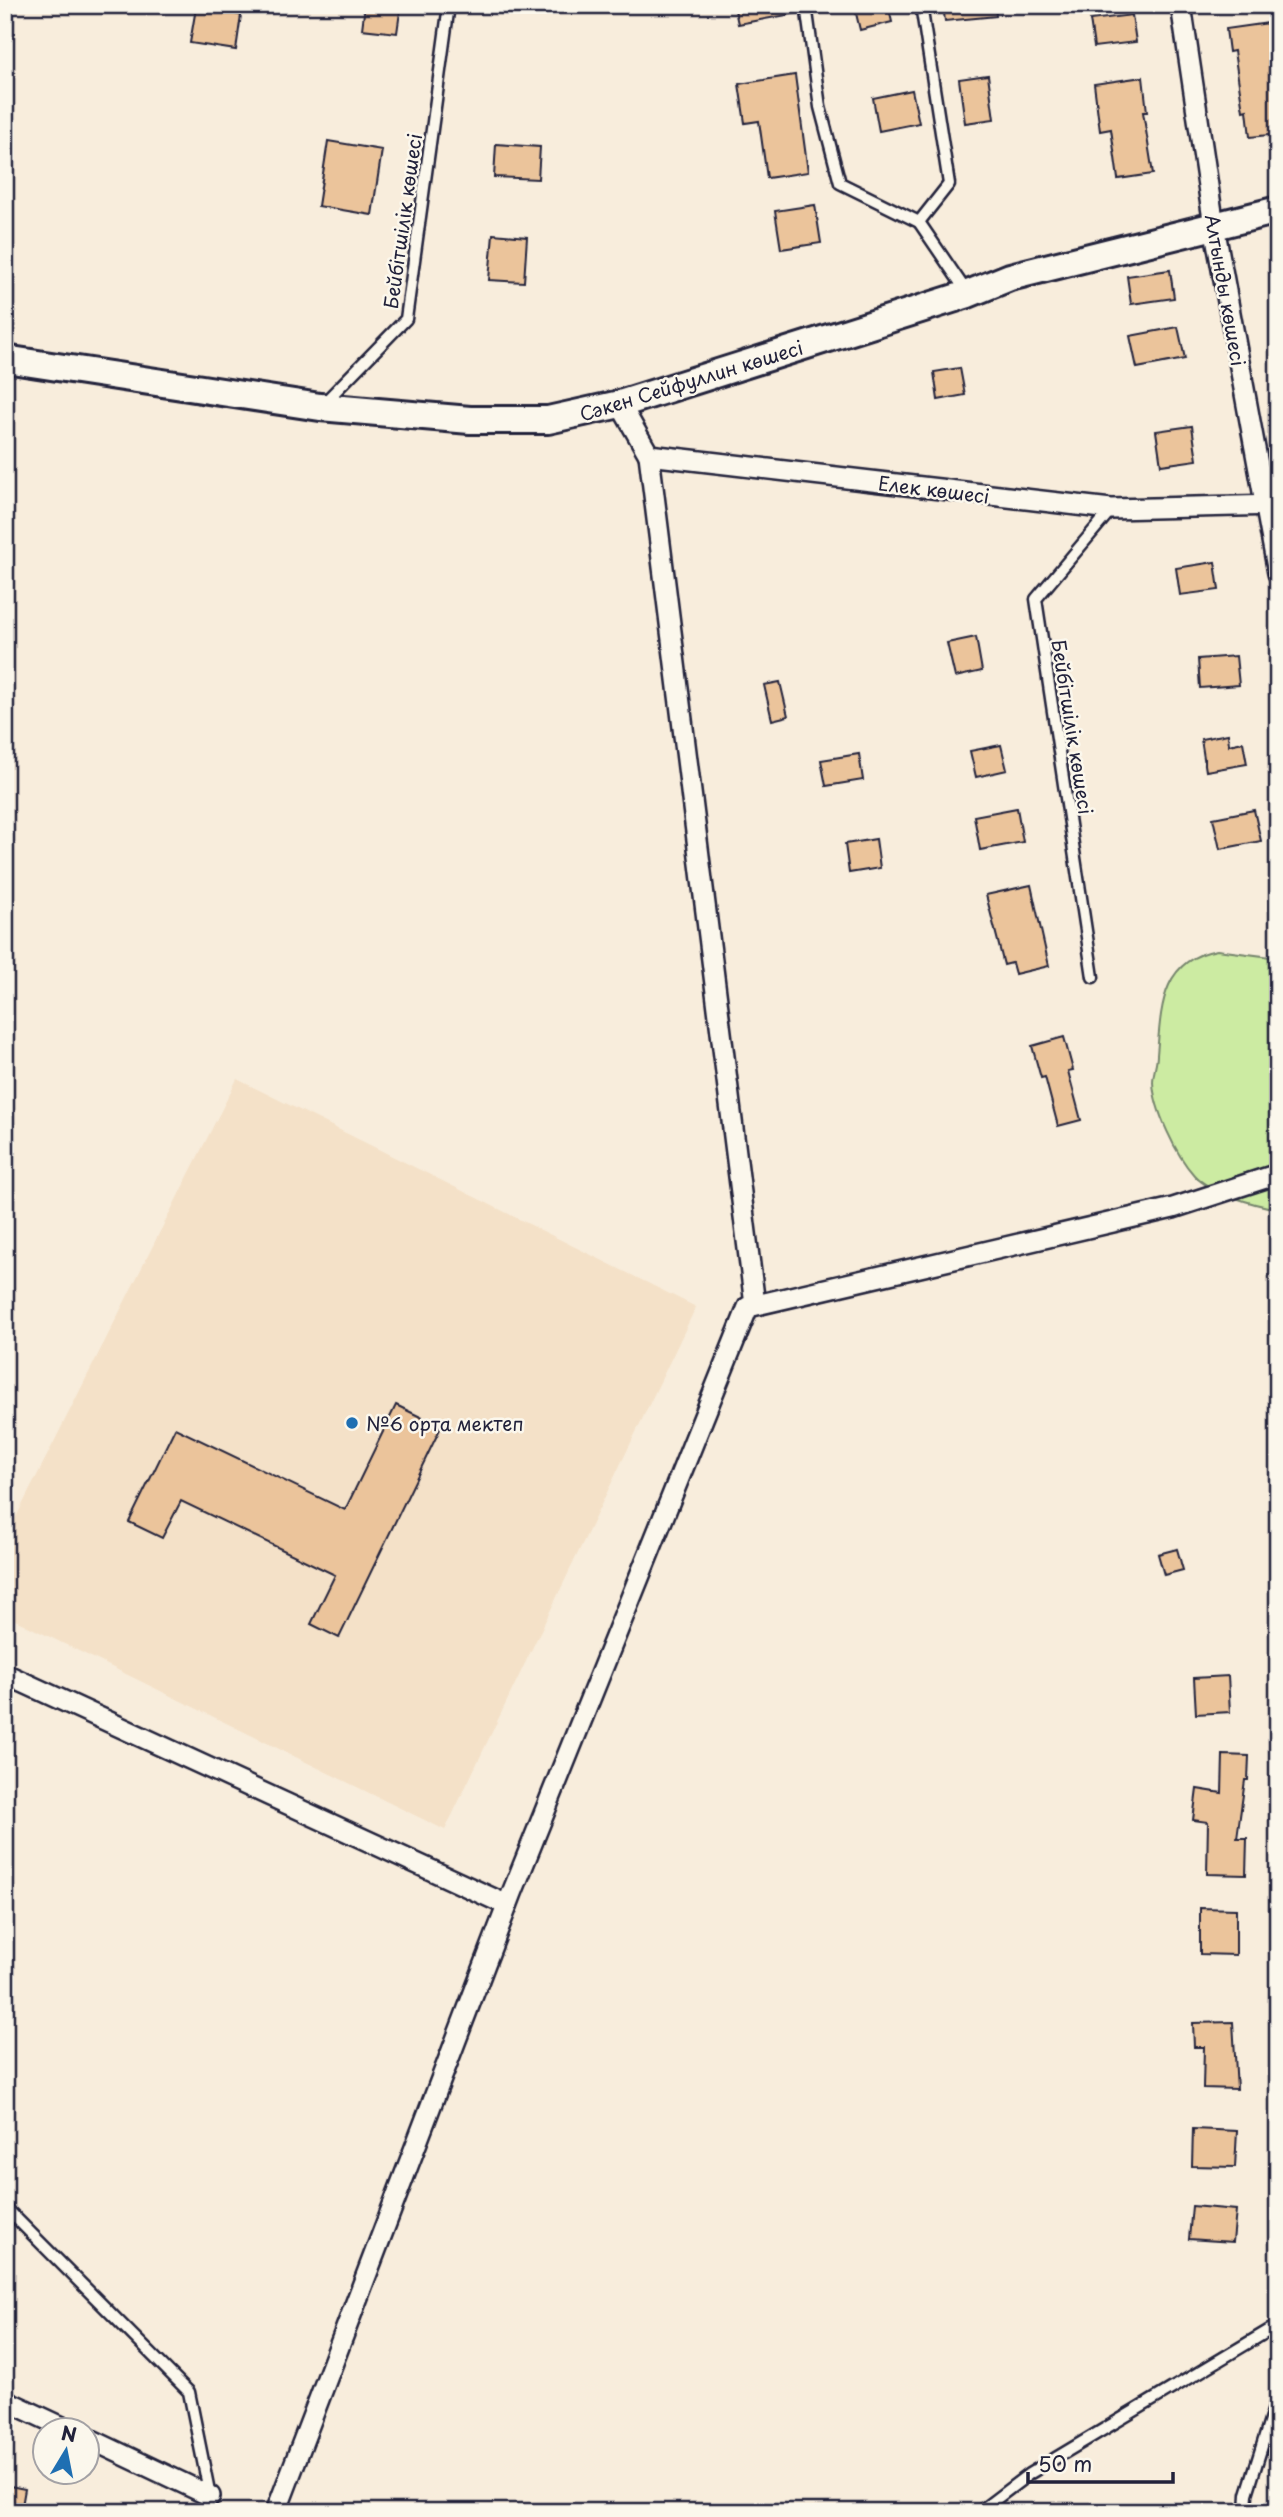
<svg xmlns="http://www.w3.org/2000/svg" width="1283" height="2517" font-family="'Playpen Sans',sans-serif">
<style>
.built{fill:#f4e1c8}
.green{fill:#cceba2;stroke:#77866e;stroke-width:2}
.building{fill:#ebc49b;stroke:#22223b;stroke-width:2}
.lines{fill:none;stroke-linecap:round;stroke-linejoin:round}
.lane-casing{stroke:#22223b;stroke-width:15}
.street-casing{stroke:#22223b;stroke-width:24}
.secondary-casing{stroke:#22223b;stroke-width:32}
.lane{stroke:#fbf7ec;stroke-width:10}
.street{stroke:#fbf7ec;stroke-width:19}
.secondary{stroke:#fbf7ec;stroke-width:26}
.poi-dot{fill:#1f6fb2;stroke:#fbf7ec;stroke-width:2.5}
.labels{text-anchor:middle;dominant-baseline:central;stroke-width:5;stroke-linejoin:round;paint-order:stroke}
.street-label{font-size:19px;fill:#22223b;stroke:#fbf7ec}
.poi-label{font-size:19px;fill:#22223b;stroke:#fbf7ec;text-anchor:start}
</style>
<rect width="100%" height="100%" fill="#f8eddc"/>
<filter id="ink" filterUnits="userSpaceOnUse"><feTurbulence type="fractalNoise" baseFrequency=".0143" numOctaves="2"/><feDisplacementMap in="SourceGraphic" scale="14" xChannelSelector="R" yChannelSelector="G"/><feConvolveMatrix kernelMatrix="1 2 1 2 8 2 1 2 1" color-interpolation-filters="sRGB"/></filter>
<g filter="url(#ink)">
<!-- built -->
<polygon class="built" points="237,1079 696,1307 445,1830 5,1615 5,1539"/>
<!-- green -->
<path class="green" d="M1217,950L1278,958V1209C1255,1205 1210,1193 1194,1175C1176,1155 1154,1109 1153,1082C1153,1073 1157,1064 1157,1055C1161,1008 1161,960 1217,950Z"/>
<!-- building -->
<g class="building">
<polygon points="365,5 401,5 397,33 362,29"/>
<polygon points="734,5 798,5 798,13 738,24"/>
<polygon points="854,5 888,5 892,22 860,30"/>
<polygon points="943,5 995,5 996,16 945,21"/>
<polygon points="196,8 241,15 236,50 190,43"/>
<polygon points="1132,15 1136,42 1094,47 1090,20"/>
<polygon points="1276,22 1278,134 1250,137 1247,110 1243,111 1234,51 1229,52 1226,29"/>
<polygon points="795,75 808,172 767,178 759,121 745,123 739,84"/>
<polygon points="988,75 994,119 965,123 959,79"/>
<polygon points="1143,77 1147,112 1143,112 1153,174 1118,179 1111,129 1100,131 1094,84"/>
<polygon points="912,90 919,123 879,131 873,98"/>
<polygon points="328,141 382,150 372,215 318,206"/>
<polygon points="496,144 540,147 538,179 494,177"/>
<polygon points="815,205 821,243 781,249 775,211"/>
<polygon points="493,234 527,237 524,282 489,280"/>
<polygon points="1170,270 1174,298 1131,304 1127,276"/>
<polygon points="1178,327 1185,359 1137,368 1130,336"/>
<polygon points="960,368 965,395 938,400 934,372"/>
<polygon points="1192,426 1197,460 1161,465 1156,431"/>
<polygon points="1215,562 1219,590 1180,595 1176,568"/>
<polygon points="976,637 982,671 955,677 947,643"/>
<polygon points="1236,656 1239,685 1200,688 1198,659"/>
<polygon points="780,682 788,716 772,720 764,685"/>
<polygon points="1228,734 1229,745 1243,742 1247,764 1206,771 1201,739"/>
<polygon points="1001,745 1007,770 976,777 970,751"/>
<polygon points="859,754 863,780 826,786 821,760"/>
<polygon points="1017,808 1023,842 980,850 974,816"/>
<polygon points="1254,810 1261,841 1220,849 1213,818"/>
<polygon points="876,839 880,868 849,873 845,844"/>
<polygon points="1031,885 1049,966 1015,974 1012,963 1004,965 986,895"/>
<polygon points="1064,1037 1073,1070 1068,1071 1081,1120 1058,1126 1045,1077 1041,1078 1032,1046"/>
<polygon points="396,1405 441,1427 339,1638 311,1624 335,1575 181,1501 162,1538 129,1522 175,1428 345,1510"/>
<polygon points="1177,1549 1183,1570 1164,1575 1158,1554"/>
<polygon points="1228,1676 1230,1712 1196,1714 1194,1678"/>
<polygon points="1223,1755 1249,1756 1248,1780 1245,1780 1237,1838 1247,1838 1246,1875 1207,1874 1208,1822 1193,1820 1197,1789 1222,1793"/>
<polygon points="1200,1908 1236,1909 1236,1955 1200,1954"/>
<polygon points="1233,2022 1237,2089 1203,2088 1204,2047 1194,2047 1193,2023"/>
<polygon points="1193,2129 1237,2131 1235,2167 1192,2166"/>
<polygon points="1192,2206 1236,2210 1233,2242 1189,2239"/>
<polygon points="5,2485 25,2489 21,2512 5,2512"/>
</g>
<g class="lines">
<defs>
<g id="lane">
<polyline points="806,5 820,107 840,183 919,222 966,291"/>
<polyline points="919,222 949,184 921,5"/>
<polyline points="323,404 406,319 449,5"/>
<polyline points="1093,977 1036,599 1111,510"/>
<polyline points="5,2207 189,2392 210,2496 208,2512"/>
<polyline points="979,2512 1029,2474 1278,2325"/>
<polyline points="1246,2512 1247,2494 1278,2395"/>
</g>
<g id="street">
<polyline points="1181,5 1214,226 1278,573"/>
<polyline points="620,404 649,455 1111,509 1278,505"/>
<polyline points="649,455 755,1305"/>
<polyline points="5,1674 507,1905"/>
<polyline points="5,2400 69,2430"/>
<polyline points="88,2438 210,2496"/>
<polyline points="276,2512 512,1893 748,1307 1173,1208 1278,1174"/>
</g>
<polyline id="secondary" points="5,359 320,407 470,420 548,420 620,404 968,294 1010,277 1278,210"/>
</defs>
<!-- lane casing -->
<use href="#lane" class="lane-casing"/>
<!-- street casing -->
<use href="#street" class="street-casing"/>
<!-- secondary casing -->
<use href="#secondary" class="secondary-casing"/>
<!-- lane -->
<use href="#lane" class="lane"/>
<!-- street -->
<use href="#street" class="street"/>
<!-- secondary -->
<use href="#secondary" class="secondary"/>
</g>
</g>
<!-- markers -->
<circle class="poi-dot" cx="352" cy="1423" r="7"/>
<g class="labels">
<!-- street labels -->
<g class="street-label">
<text transform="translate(402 221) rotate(-82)">Бейбітшілік көшесі</text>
<text transform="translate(1226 290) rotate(80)">Алтынды көшесі</text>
<text transform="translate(691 380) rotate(-17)">Сәкен Сейфуллин көшесі</text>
<text transform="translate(934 489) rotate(7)">Елек көшесі</text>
<text transform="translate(1073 727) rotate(81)">Бейбітшілік көшесі</text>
</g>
<!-- poi labels -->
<g class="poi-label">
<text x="366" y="1423">№6 орта мектеп</text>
</g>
</g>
<!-- margin -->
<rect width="1283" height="2517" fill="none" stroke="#fbf7ec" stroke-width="28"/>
<rect x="14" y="14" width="1255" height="2489" fill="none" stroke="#22223b" stroke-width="2.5" filter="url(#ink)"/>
<!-- north arrow -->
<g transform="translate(66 2451) rotate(10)"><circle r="33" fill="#fbf7ec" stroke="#a4a2a5" stroke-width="2"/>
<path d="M0-5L12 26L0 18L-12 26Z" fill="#1f6fb2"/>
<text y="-10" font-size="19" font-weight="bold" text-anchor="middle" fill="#22223b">N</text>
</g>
<!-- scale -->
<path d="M1028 2472v10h145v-10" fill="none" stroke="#22223b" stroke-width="3.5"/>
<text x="1038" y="2472" font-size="21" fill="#22223b" stroke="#fbf7ec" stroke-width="5" paint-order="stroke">50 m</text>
</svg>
